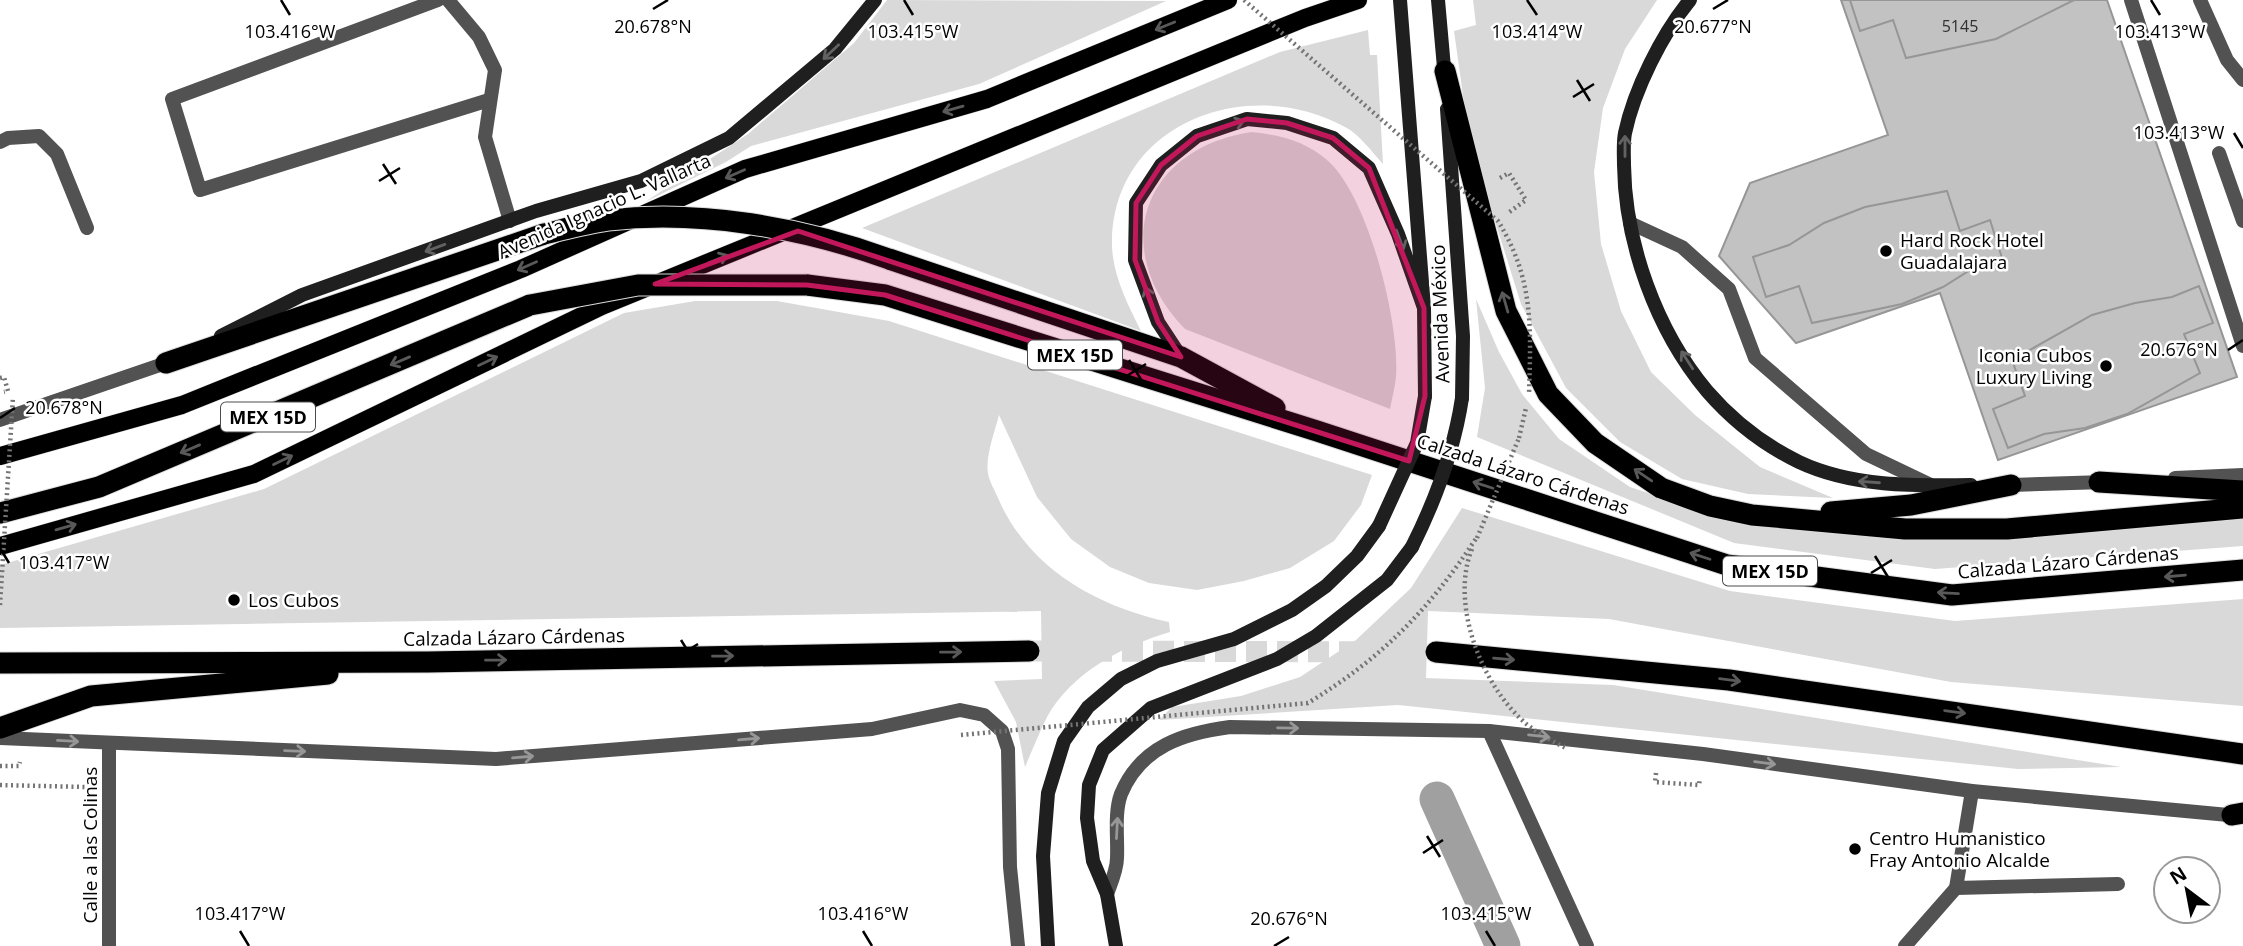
<svg xmlns="http://www.w3.org/2000/svg" width="2243" height="946" font-family="'Open Sans',sans-serif">
<style>
.green{fill:#d9d9d9}
.lines{fill:none;stroke-linecap:round;stroke-linejoin:round}
.canal{stroke:#a0a0a0;stroke-width:35}
.building{fill:#c2c2c2;stroke:#969696;stroke-width:2}
.motorway-tunnel{stroke:#d9d9d9;stroke-width:21;stroke-dasharray:21 10;stroke-linecap:butt}
.primary-casing{stroke:#dbdbdb;stroke-width:19}
.motorway-casing{stroke:#dbdbdb;stroke-width:23}
.path{stroke:#747474;stroke-width:4.5;stroke-dasharray:2 3.5;stroke-linecap:butt}
.service{stroke:#525252;stroke-width:14}
.minor{stroke:#525252;stroke-width:14}
.tertiary{stroke:#525252;stroke-width:14}
.secondary{stroke:#1f1f1f;stroke-width:14}
.primary{stroke:#000;stroke-width:18}
.motorway{stroke:#000;stroke-width:21}
.motorway-bridge-casing{stroke:#dbdbdb;stroke-width:23;stroke-linecap:butt}
.path-bridge{stroke:#747474;stroke-width:4.5;stroke-dasharray:2 3.5;stroke-linecap:butt}
.secondary-bridge{stroke:#1f1f1f;stroke-width:14}
.motorway-bridge{stroke:#000;stroke-width:21}
.oneway{stroke:#595959}
.oneway2{stroke:#626262}
.oneway3{stroke:#979797}
.marked{fill:#c2185b;fill-opacity:0.2;stroke:#c2185b;stroke-width:5;stroke-linejoin:round}
.ticks{fill:none;stroke:#000;stroke-width:2.5}
.poi-dot{fill:#000;stroke:#fff;stroke-width:2.5}
.labels{text-anchor:middle;dominant-baseline:central;stroke-width:5;stroke-linejoin:round;paint-order:stroke}
.number-label{font-size:16px;fill:#303030}
.shield{fill:#fff;stroke:#4c4c4c;stroke-width:2}
.shield-label{font-size:18px;font-weight:bold;fill:#000}
.street-label{font-size:19px;fill:#000;stroke:#fff}
.poi-label{font-size:19px;fill:#000;stroke:#fff;text-anchor:start}
.ticks-label{font-size:18px;text-anchor:middle;fill:#000;stroke:#fff;stroke-width:5;stroke-linejoin:round;paint-order:stroke}
</style>
<rect width="100%" height="100%" fill="#fff"/>
<!-- green -->
<g class="green">
<polygon points="887,0 1166,1 979,84 751,146 726,162 645,202 748,134 854,43"/>
<polygon points="1473,0 1657,0 1625,49 1603,108 1594,172 1601,244 1621,311 1651,372 1695,415 1760,467 1833,498 1748,494 1682,479 1620,442 1566,388 1521,304 1469,138 1454,31 1476,25"/>
<path d="M1368,30L1370,55H1377L1383,164C1372,152 1359,134 1345,127C1248,73 1110,123 1112,246C1113,276 1128,305 1141,331L862,228L1280,52Z"/>
<path d="M1252,132C1280,135 1305,141 1327,160C1368,195 1400,323 1396,377C1395,387 1392,398 1390,409L1185,329C1108,250 1142,148 1252,132Z"/>
<polygon points="1476,299 1499,352 1522,394 1559,439 1630,487 1705,512 1896,539 2018,537 2243,517 2243,546 1935,569 1734,543 1477,437 1485,388"/>
<path d="M695,301H777L889,321L1372,475L1361,505L1334,541L1290,568L1244,581L1197,590L1149,583L1110,567L1071,539L1037,497L999,415C995,431 985,457 988,473C989,481 995,491 998,498C1028,568 1097,607 1169,622L1170,632C1123,646 1072,672 1047,717C1039,733 1032,751 1025,767L1016,722L994,681L1042,679L1041,611L0,628V565L264,489L624,313Z"/>
<polygon points="1462,508 1730,591 1955,621 2243,599 2243,706 1951,682 1609,619 1428,611 1426,678 1613,685 2121,767 2018,769 1398,705 1159,720 1172,707 1241,696 1300,677 1356,640 1411,588"/>
</g>
<g class="lines">
<!-- canal -->
<polyline class="canal" points="1437,799 1503,946"/>
</g>
<!-- building -->
<g class="building">
<polygon points="1841,0 2107,0 2237,377 1998,460 1940,293 1796,343 1719,256 1750,183 1888,135"/>
<polygon points="1850,0 2074,0 1996,39 1906,58 1893,20 1860,31"/>
<polygon points="1947,191 1960,231 1990,220 2002,258 1975,267 1943,287 1902,304 1812,323 1799,286 1766,297 1753,257 1789,245 1824,223 1865,207"/>
<polygon points="2199,286 2213,323 2184,334 2200,373 2127,414 2085,428 2044,434 2008,448 1993,409 2025,396 2012,360 2092,315 2135,303 2172,297"/>
</g>
<g class="lines">
<!-- motorway-tunnel -->
<polyline class="motorway-tunnel" points="1029,651 1436,652"/>
<defs>
<g id="primary">
<polyline points="0,456 182,405 521,269 745,169 987,99 1228,0"/>
<polyline points="0,546 254,474 602,306 1305,18 1358,0"/>
</g>
<g id="motorway">
<polyline points="1445,71 1506,311 1548,394 1595,443 1661,488 1710,506 1752,515 1905,529 2007,529 2243,508"/>
<polyline points="889,259 1181,357 1275,408"/>
<polyline points="807,285 885,295 1317,431 1727,565 1952,595 2243,570"/>
<polyline points="166,363 544,234"/>
<polyline points="2099,482 2243,491"/>
<polyline points="1831,512 1911,505 2011,485"/>
<polyline points="0,513 99,487 530,305"/>
<polyline points="1436,652 1729,680 2243,754"/>
<polyline points="0,663 428,662 1029,651"/>
<polyline points="0,728 91,696 328,674"/>
<polyline points="2232,815 2243,813"/>
</g>
</defs>
<!-- primary casing -->
<use href="#primary" class="primary-casing"/>
<!-- motorway casing -->
<use href="#motorway" class="motorway-casing"/>
<!-- path -->
<g class="path">
<polyline points="1500,178 1509,173 1526,200 1508,213"/>
<polyline points="0,378 4,377 8,391 4,392"/>
<polyline points="1519,438 1526,408"/>
<polyline points="0,766 19,766 20,762"/>
<polyline points="1656,773 1655,782 1699,785 1700,778"/>
<polyline points="0,785 87,787"/>
</g>
<!-- service -->
<g class="service">
<polyline points="438,0 172,99 200,190 489,100"/>
<polyline points="448,0 479,37 495,70 485,137 510,221"/>
<polyline points="2131,0 2243,346"/>
<polyline points="2200,0 2227,60 2243,80"/>
<polyline points="0,142 8,138 39,136 57,154 87,228"/>
<polyline points="2219,153 2243,221"/>
<polyline points="1630,223 1682,247 1729,289 1755,358 1866,454 1933,486"/>
<polyline points="1972,791 1956,888 2118,884"/>
<polyline points="1905,946 1956,888"/>
</g>
<!-- minor -->
<g class="minor">
<polyline points="1489,731 1587,946"/>
<polyline points="0,738 496,759 872,729 960,710 984,715 1002,731 1008,749 1010,867 1018,946"/>
<polyline points="109,743 109,946"/>
<path d="M1107,894C1111,883 1117,870 1117,858C1118,838 1114,813 1121,794C1141,746 1184,733 1230,727L1489,731L1703,754L1972,791L2239,816"/>
</g>
<!-- tertiary -->
<g class="tertiary">
<polyline points="0,420 166,363"/>
<polyline points="2175,478 2243,475"/>
<polyline points="2011,485 2105,482"/>
</g>
<!-- secondary -->
<g class="secondary">
<polyline points="1400,0 1424,308 1425,396"/>
<polyline points="1438,0 1445,79"/>
<path d="M1690,0C1662,34 1634,90 1625,133C1623,143 1624,155 1624,165C1625,243 1656,330 1707,391C1732,420 1764,445 1799,462C1852,487 1914,486 1971,485"/>
<polyline points="1447,109 1463,336 1462,398"/>
<polyline points="221,336 302,295 536,211 641,181 729,138 835,49 875,0"/>
<polyline points="1181,357 1158,322 1135,260 1136,203 1161,165 1197,136 1247,119 1287,123 1333,138 1369,168 1398,234 1424,308"/>
<polyline points="1048,946 1043,856 1048,793 1064,741 1088,707 1121,679 1157,661 1234,639 1292,610 1326,586 1357,556 1379,526"/>
<polyline points="1116,946 1107,894 1093,861 1087,818 1089,785 1103,750 1151,708 1277,659 1316,636 1387,580 1412,547"/>
</g>
<!-- primary -->
<use href="#primary" class="primary"/>
<!-- motorway -->
<use href="#motorway" class="motorway"/>
<defs>
<g id="motorway-bridge">
<path d="M544,234C565,229 586,223 608,220C701,210 801,227 889,259"/>
<polyline points="530,305 638,285 807,285"/>
</g>
</defs>
<!-- motorway-bridge casing -->
<use href="#motorway-bridge" class="motorway-bridge-casing"/>
<!-- path-bridge -->
<g class="path-bridge">
<path d="M1244,0L1498,221C1534,279 1531,328 1529,394"/>
<polyline points="1477,538 1519,438"/>
<path d="M1472,549C1448,607 1486,698 1537,732C1546,738 1556,743 1566,748"/>
<polyline points="0,605 13,397"/>
<path d="M961,735L1308,703C1382,658 1429,610 1477,537"/>
</g>
<!-- secondary-bridge -->
<g class="secondary-bridge">
<polyline points="1379,526 1417,443 1425,396"/>
<path d="M1412,547C1436,499 1454,451 1462,398"/>
</g>
<!-- motorway-bridge -->
<use href="#motorway-bridge" class="motorway-bridge"/>
</g>
<!-- one-way arrows -->
<defs><path id="oneway-shaft" d="M-6 0H5M1.5-3L5.5 0L1.5 3" fill="none" stroke-width="1.6" stroke-linecap="round" stroke-linejoin="round" transform="scale(1.75)"/></defs>
<g class="oneway">
<use href="#oneway-shaft" transform="translate(1165 26) rotate(158)"/>
<use href="#oneway-shaft" transform="translate(953 109) rotate(164)"/>
<use href="#oneway-shaft" transform="translate(735 174) rotate(156)"/>
<use href="#oneway-shaft" transform="translate(718 259) rotate(-22)"/>
<use href="#oneway-shaft" transform="translate(527 266) rotate(156)"/>
<use href="#oneway-shaft" transform="translate(1505 302) rotate(-106)"/>
<use href="#oneway-shaft" transform="translate(400 361) rotate(157)"/>
<use href="#oneway-shaft" transform="translate(488 361) rotate(-26)"/>
<use href="#oneway-shaft" transform="translate(190 449) rotate(157)"/>
<use href="#oneway-shaft" transform="translate(283 460) rotate(-26)"/>
<use href="#oneway-shaft" transform="translate(1643 475) rotate(-146)"/>
<use href="#oneway-shaft" transform="translate(1483 485) rotate(-162)"/>
<use href="#oneway-shaft" transform="translate(66 527) rotate(-16)"/>
<use href="#oneway-shaft" transform="translate(1700 556) rotate(-162)"/>
<use href="#oneway-shaft" transform="translate(2175 576) rotate(175)"/>
<use href="#oneway-shaft" transform="translate(1948 593) rotate(-177)"/>
<use href="#oneway-shaft" transform="translate(951 652) rotate(-1)"/>
<use href="#oneway-shaft" transform="translate(723 656) rotate(-1)"/>
<use href="#oneway-shaft" transform="translate(1504 659) rotate(5)"/>
<use href="#oneway-shaft" transform="translate(496 660) rotate(-1)"/>
<use href="#oneway-shaft" transform="translate(1730 680) rotate(7)"/>
<use href="#oneway-shaft" transform="translate(1955 712) rotate(8)"/>
</g>
<g class="oneway2">
<use href="#oneway-shaft" transform="translate(831 52) rotate(137)"/>
<use href="#oneway-shaft" transform="translate(1234 124) rotate(-19)"/>
<use href="#oneway-shaft" transform="translate(1625 146) rotate(-90)"/>
<use href="#oneway-shaft" transform="translate(1400 240) rotate(70)"/>
<use href="#oneway-shaft" transform="translate(435 248) rotate(160)"/>
<use href="#oneway-shaft" transform="translate(1149 297) rotate(-110)"/>
<use href="#oneway-shaft" transform="translate(1687 360) rotate(-123)"/>
<use href="#oneway-shaft" transform="translate(1869 482) rotate(-176)"/>
</g>
<g class="oneway3">
<use href="#oneway-shaft" transform="translate(1288 728) rotate(1)"/>
<use href="#oneway-shaft" transform="translate(1539 736) rotate(6)"/>
<use href="#oneway-shaft" transform="translate(749 739) rotate(-5)"/>
<use href="#oneway-shaft" transform="translate(68 741) rotate(3)"/>
<use href="#oneway-shaft" transform="translate(295 751) rotate(2)"/>
<use href="#oneway-shaft" transform="translate(523 757) rotate(-5)"/>
<use href="#oneway-shaft" transform="translate(1765 763) rotate(8)"/>
<use href="#oneway-shaft" transform="translate(1117 828) rotate(-87)"/>
</g>
<!-- marked area -->
<path class="marked" d="M1247,119L1287,123L1333,138L1369,168L1424,308L1425,396L1409,461L885,295L807,285L655,284L798,231L1181,357L1158,322L1135,260L1136,203L1161,165L1197,136Z"/>
<!-- ticks -->
<path class="ticks" d="M281,0L290,15M904,0L913,15M1527,0L1537,15M2151,0L2160,15M653,9L668,0M1713,9L1728,0M1577,80L1590,101M1573,97L1594,84M2234,133L2243,148M383,164L396,184M379,181L400,168M2228,350L2243,340M1129,360L1142,381M1125,377L1146,364M0,418L15,408M0,548L9,563M1875,556L1888,577M1871,573L1892,560M681,640L694,661M677,657L698,644M1427,836L1440,857M1423,853L1443,840M240,931L249,946M863,931L872,946M1486,931L1495,946M1274,946L1289,937"/>
<!-- markers -->
<g class="poi-dot">
<circle cx="1886" cy="251" r="7"/>
<circle cx="2106" cy="366" r="7"/>
<circle cx="234" cy="600" r="7"/>
<circle cx="1855" cy="849" r="7"/>
</g>
<g class="labels">
<!-- number labels -->
<g class="number-label">
<text x="1960" y="26">5145</text>
</g>
<!-- shield labels -->
<g class="shield">
<rect x="1028" y="340.5" width="94" height="29" rx="5"/>
<rect x="221" y="402.5" width="94" height="29" rx="5"/>
<rect x="1723" y="556.5" width="94" height="29" rx="5"/>
</g>
<g class="shield-label">
<text x="1075" y="355">MEX 15D</text>
<text x="268" y="417">MEX 15D</text>
<text x="1770" y="571">MEX 15D</text>
</g>
<!-- street labels -->
<g class="street-label">
<text transform="translate(604 206) rotate(-24)">Avenida Ignacio L. Vallarta</text>
<text transform="translate(1440 314) rotate(-92)">Avenida México</text>
<text transform="translate(1523 474) rotate(18)">Calzada Lázaro Cárdenas</text>
<text transform="translate(2068 562) rotate(-5)">Calzada Lázaro Cárdenas</text>
<text transform="translate(514 637) rotate(-1)">Calzada Lázaro Cárdenas</text>
<text transform="translate(90 845) rotate(-90)">Calle a las Colinas</text>
</g>
<!-- poi labels -->
<g class="poi-label">
<text x="1900" y="240">Hard Rock Hotel<tspan x="1900" dy="22">Guadalajara</tspan></text>
<text x="2092" y="355" text-anchor="end">Iconia Cubos<tspan x="2092" dy="22">Luxury Living</tspan></text>
<text x="248" y="600">Los Cubos</text>
<text x="1869" y="838">Centro Humanistico<tspan x="1869" dy="22">Fray Antonio Alcalde</tspan></text>
</g>
</g>
<g class="ticks-label">
<text x="653" y="33">20.678°N</text>
<text x="1713" y="33">20.677°N</text>
<text x="290" y="38">103.416°W</text>
<text x="913" y="38">103.415°W</text>
<text x="1537" y="38">103.414°W</text>
<text x="2160" y="38">103.413°W</text>
<text x="2179" y="139">103.413°W</text>
<text x="2179" y="356">20.676°N</text>
<text x="64" y="414">20.678°N</text>
<text x="64" y="569">103.417°W</text>
<text x="240" y="920">103.417°W</text>
<text x="863" y="920">103.416°W</text>
<text x="1486" y="920">103.415°W</text>
<text x="1289" y="925">20.676°N</text>
</g>
<!-- north arrow -->
<g transform="translate(2187 890) rotate(328)"><circle r="33" fill="#ffffff" stroke="#999999" stroke-width="2"/>
<path d="M0-5L12 26L0 18L-12 26Z" fill="#000000"/>
<text y="-10" font-size="19" font-weight="bold" text-anchor="middle" fill="#000000">N</text>
</g>
</svg>
